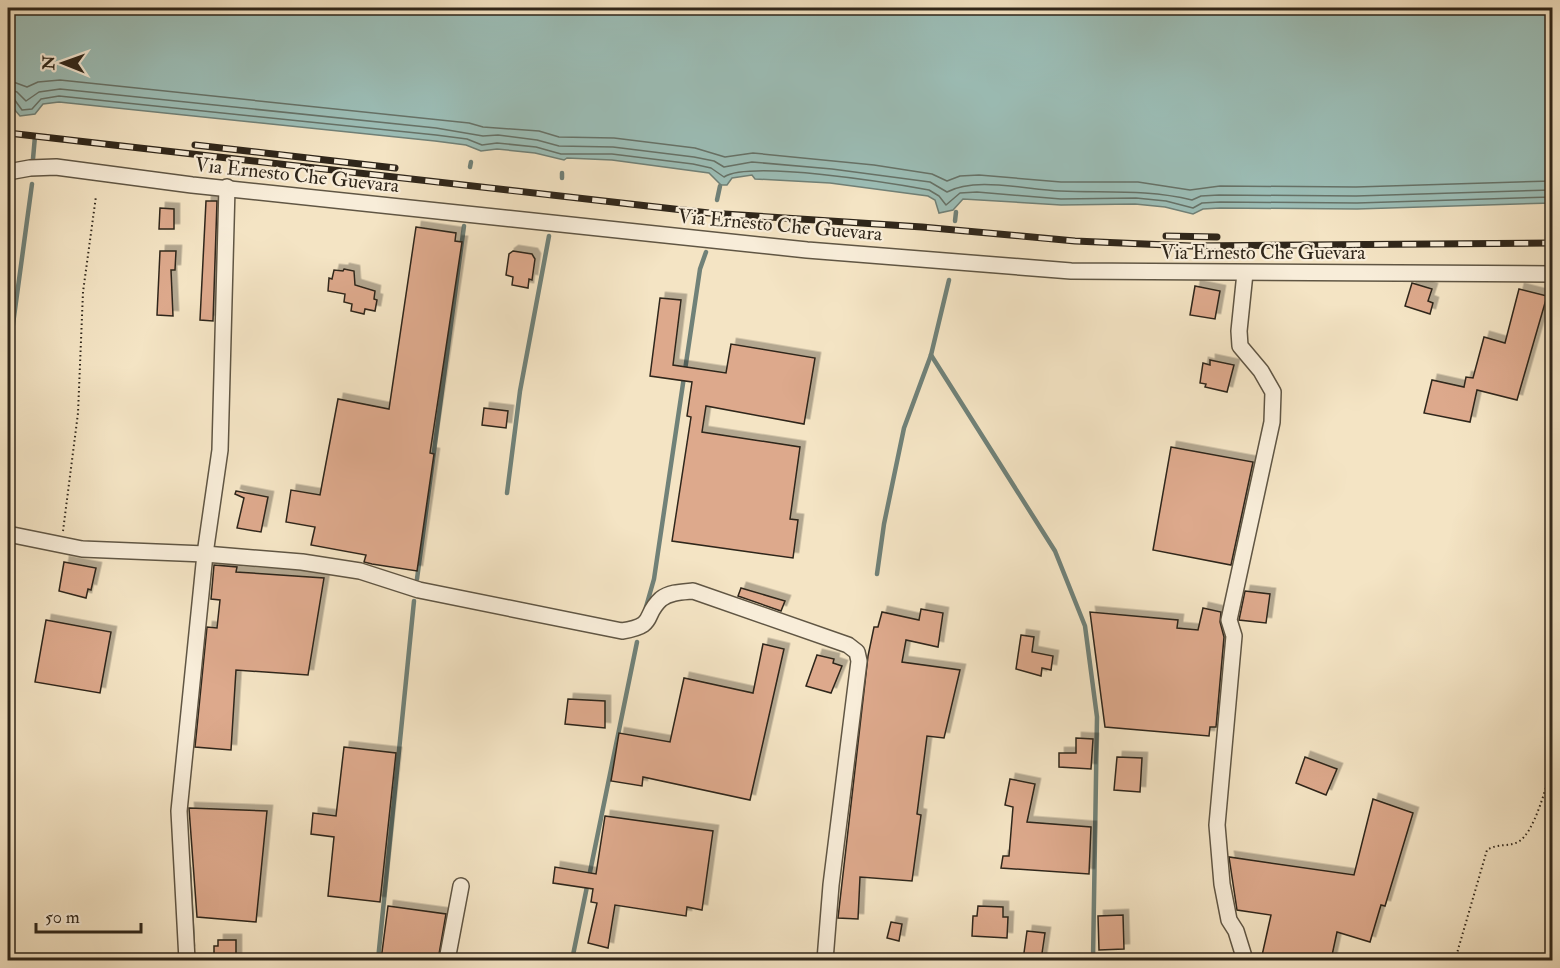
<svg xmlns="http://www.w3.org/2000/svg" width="1560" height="968" font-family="'IM FELL Double Pica',serif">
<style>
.water{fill:#9cbeb7;stroke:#708178;stroke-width:1.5}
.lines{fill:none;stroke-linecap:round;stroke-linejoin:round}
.shore{stroke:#667268;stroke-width:1.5}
.stream{stroke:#708178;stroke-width:4.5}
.building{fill:#dda98c;stroke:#2f261a;stroke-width:1.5;filter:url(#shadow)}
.minor-casing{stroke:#605644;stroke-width:18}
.path{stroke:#2f261a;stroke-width:2;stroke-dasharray:1.5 3;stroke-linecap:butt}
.minor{stroke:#f8edd9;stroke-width:15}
.rail-casing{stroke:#2f261a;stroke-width:7}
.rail{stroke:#f8edd9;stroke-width:4.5;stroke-dasharray:14;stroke-linecap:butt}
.labels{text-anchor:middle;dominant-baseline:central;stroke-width:4.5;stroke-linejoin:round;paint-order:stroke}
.street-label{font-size:20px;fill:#2f261a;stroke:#f8edd9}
</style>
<defs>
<filter id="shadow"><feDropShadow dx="5.5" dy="-5.5" stdDeviation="0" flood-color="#0004"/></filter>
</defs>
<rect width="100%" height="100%" fill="#f4e4c4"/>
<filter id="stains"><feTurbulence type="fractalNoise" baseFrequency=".00333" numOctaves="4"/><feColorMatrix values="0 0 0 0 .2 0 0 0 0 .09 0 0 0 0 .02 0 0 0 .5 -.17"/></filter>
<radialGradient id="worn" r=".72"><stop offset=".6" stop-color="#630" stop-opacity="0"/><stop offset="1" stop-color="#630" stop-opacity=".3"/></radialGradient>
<!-- water -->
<polygon class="water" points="8,8 1552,8 1552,203 1357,209 1220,208 1203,209 1193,214 1165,207 1135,204 1061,205 963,199 953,210 939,213 935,200 928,196 830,183 755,179 752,175 732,178 727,185 721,185 709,173 612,160 567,158 564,160 535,153 497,149 481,151 466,145 435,141 59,102 43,104 35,114 20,116 8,102"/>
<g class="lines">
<!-- shore -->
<g class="shore">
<polyline points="8,80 27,87 38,82 60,80 469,123 483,127 539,131 559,137 614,138 695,148 725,157 753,153 874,165 932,174 947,181 960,176 979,175 1061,182 1138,182 1190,190 1220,186 1356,187 1552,181"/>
<path d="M8,89L17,92L26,101L39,92L60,89L436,128L483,136L498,135L537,140L559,146L613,147L694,157L714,161L724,167L752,162L832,169L930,182L947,192C975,176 1027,190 1060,191C1105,193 1147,189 1192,200L1201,196L1219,195L1356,196L1552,190"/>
<path d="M8,97L14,99L22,110L32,109L41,99L59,96L436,135L467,139L482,145L497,143L536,147L561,154H612L693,164L711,168L724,177C750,160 891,183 929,190L939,196L946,205L960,193L977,192L1061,199L1136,198L1166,201L1193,208L1202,203L1220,202L1357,203L1552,197"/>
</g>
<!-- stream -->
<g class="stream">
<polyline points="33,159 35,136"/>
<polyline points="470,167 471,162"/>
<polyline points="562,178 562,173"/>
<polyline points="717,200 720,186"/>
<polyline points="955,221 956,212"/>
<polyline points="931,355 1055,551 1085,626 1097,717 1093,960"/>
<polyline points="8,361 32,184"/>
<polyline points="507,493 520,391 549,236"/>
<polyline points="877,574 884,524 904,428 931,355 949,280"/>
<polyline points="417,579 464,226"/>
<polyline points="646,607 654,579 700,269 706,252"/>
<polyline points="189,867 193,946"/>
<polyline points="378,960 414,601"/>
<polyline points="572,960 637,642"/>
</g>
</g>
<!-- building -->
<g class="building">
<polygon points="206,201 217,201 213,321 200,320"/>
<polygon points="160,208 174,209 174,229 159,229"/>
<polygon points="416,227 456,233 455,241 462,242 430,453 434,454 417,571 372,564 364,562 366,555 311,545 315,527 286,522 291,490 320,495 338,399 389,409"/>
<polygon points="160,251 176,251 175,270 171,270 173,316 157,315"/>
<polygon points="513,251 532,254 535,259 532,280 529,279 528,288 512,285 513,277 506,275 509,254"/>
<polygon points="344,269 354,271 355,285 375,291 374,299 377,300 375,311 365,309 364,314 351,311 352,304 344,302 345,294 328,291 329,278 332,279 334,270 343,271"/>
<polygon points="1412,283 1432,289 1428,301 1433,303 1430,314 1405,306"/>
<polygon points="1195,286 1220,291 1215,319 1190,315"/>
<polygon points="1519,289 1547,296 1517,400 1477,390 1470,422 1424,413 1432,380 1464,387 1466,377 1473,378 1484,337 1505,343"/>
<polygon points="660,298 681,300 673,365 726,373 731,344 815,358 804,424 706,406 702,432 800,447 790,519 798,520 793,558 672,541 691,417 687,416 692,382 650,376"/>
<polygon points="1210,360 1234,365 1227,392 1205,387 1206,384 1200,383 1203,363 1210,365"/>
<polygon points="484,408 508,411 506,428 482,425"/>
<polygon points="1171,447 1253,462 1231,565 1153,550"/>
<polygon points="236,491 268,497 261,532 237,528 244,498 235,494"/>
<polygon points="64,562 96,568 91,590 88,589 86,598 59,591"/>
<polygon points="214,565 237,567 236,572 324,578 308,675 236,670 231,750 195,747 207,627 217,628 220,600 211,599"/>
<polygon points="741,588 785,601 781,611 738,596"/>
<polygon points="1245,591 1270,594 1266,623 1239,620"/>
<polygon points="1203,608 1221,612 1220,622 1224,637 1216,727 1210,727 1209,736 1105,727 1090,612 1178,620 1177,628 1198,630"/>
<polygon points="921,609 943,613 938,647 906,640 902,662 960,670 944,738 927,736 917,814 921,815 912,881 860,877 858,919 838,918 868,656 874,627 878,627 882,612 919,620"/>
<polygon points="46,620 111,632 100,693 35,682"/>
<polygon points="1021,635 1034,637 1032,652 1053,656 1051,670 1042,668 1041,676 1016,669"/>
<polygon points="763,644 784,649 750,800 643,777 642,786 611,781 619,733 670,742 684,678 753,693"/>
<polygon points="817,655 834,659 833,663 842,666 831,693 806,686"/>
<polygon points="568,699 605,701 605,728 565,724"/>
<polygon points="1076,738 1093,739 1091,769 1059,767 1059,753 1076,753"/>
<polygon points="344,747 396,753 380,902 328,896 334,837 311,834 313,813 336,816"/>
<polygon points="1117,757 1142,758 1140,792 1114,790"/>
<polygon points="1305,757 1337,769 1326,795 1296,783"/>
<polygon points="1010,779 1035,784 1027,822 1091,827 1089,874 1001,868 1003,856 1009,856 1013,807 1005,805"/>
<polygon points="1373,799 1413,813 1385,906 1381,905 1370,942 1337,932 1331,960 1261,960 1271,915 1237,910 1229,857 1354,875"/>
<polygon points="189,808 267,811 256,922 197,917"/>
<polygon points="605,816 713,831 702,910 687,907 686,916 615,905 608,948 588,943 597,903 591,902 593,889 553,883 555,867 596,874"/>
<polygon points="388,906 446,914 438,960 381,960"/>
<polygon points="978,906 1003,907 1003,917 1008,917 1007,938 972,936 973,916 977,916"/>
<polygon points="1123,915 1124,949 1099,950 1098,916"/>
<polygon points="891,922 902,924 899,941 887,938"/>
<polygon points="1027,931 1045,933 1041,960 1023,960"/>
<polygon points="218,940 236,940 236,959 214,960 214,946 218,946"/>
</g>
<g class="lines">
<defs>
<g id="minor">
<polyline points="8,172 30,168 56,167 192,185 807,250 1071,271 1552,274"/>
<path d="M8,534L82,549L205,554L302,562L360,571L419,590L622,631C658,625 642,616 661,599C670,592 682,592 693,591L848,645L857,652L859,661L831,885L825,960"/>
<polyline points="187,960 179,811 205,554 220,450 227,187"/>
<polyline points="447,960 461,886"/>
<polyline points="1245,960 1236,931 1229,920 1222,884 1217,825 1234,636 1229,620 1272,422 1273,392 1261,371 1240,346 1239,331 1245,273"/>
</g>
</defs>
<!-- minor casing -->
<use href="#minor" class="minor-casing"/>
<!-- path -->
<g class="path">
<polyline points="63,531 78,413 83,292 96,196"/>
<path d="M1455,960L1487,850C1498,843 1508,847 1518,842C1535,833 1547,783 1552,766"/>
</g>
<!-- minor -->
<use href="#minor" class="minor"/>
<defs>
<g id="rail">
<polyline points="8,133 709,213 922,227 1075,241 1191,246 1552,243"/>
<polyline points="195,145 395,168"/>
<polyline points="1166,236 1217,237"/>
</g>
</defs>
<!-- rail casing -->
<use href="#rail" class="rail-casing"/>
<!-- rail -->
<use href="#rail" class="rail"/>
</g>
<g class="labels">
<!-- street labels -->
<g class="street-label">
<text transform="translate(297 175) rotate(6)">Via Ernesto Che Guevara</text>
<text transform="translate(780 225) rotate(5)">Via Ernesto Che Guevara</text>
<text x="1263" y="252">Via Ernesto Che Guevara</text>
</g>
</g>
<!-- margin -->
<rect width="1560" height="968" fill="none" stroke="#f4e4c4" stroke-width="30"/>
<rect x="9" y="9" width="1542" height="950" fill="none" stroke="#2f261a" stroke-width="3"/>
<rect x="15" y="15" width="1530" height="938" fill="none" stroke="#2f261a" stroke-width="1.5"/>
<!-- north arrow -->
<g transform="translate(63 63) rotate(271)" stroke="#f8edd9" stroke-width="4.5" paint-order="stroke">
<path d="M0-4.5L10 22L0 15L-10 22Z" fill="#2f261a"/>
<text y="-9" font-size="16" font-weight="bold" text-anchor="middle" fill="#2f261a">N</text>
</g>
<!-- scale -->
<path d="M36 923v9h105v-9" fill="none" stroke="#2f261a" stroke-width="3"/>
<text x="45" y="923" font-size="18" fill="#2f261a" stroke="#f8edd9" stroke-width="4.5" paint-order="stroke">50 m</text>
<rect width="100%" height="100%" filter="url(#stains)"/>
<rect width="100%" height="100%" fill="url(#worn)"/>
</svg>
